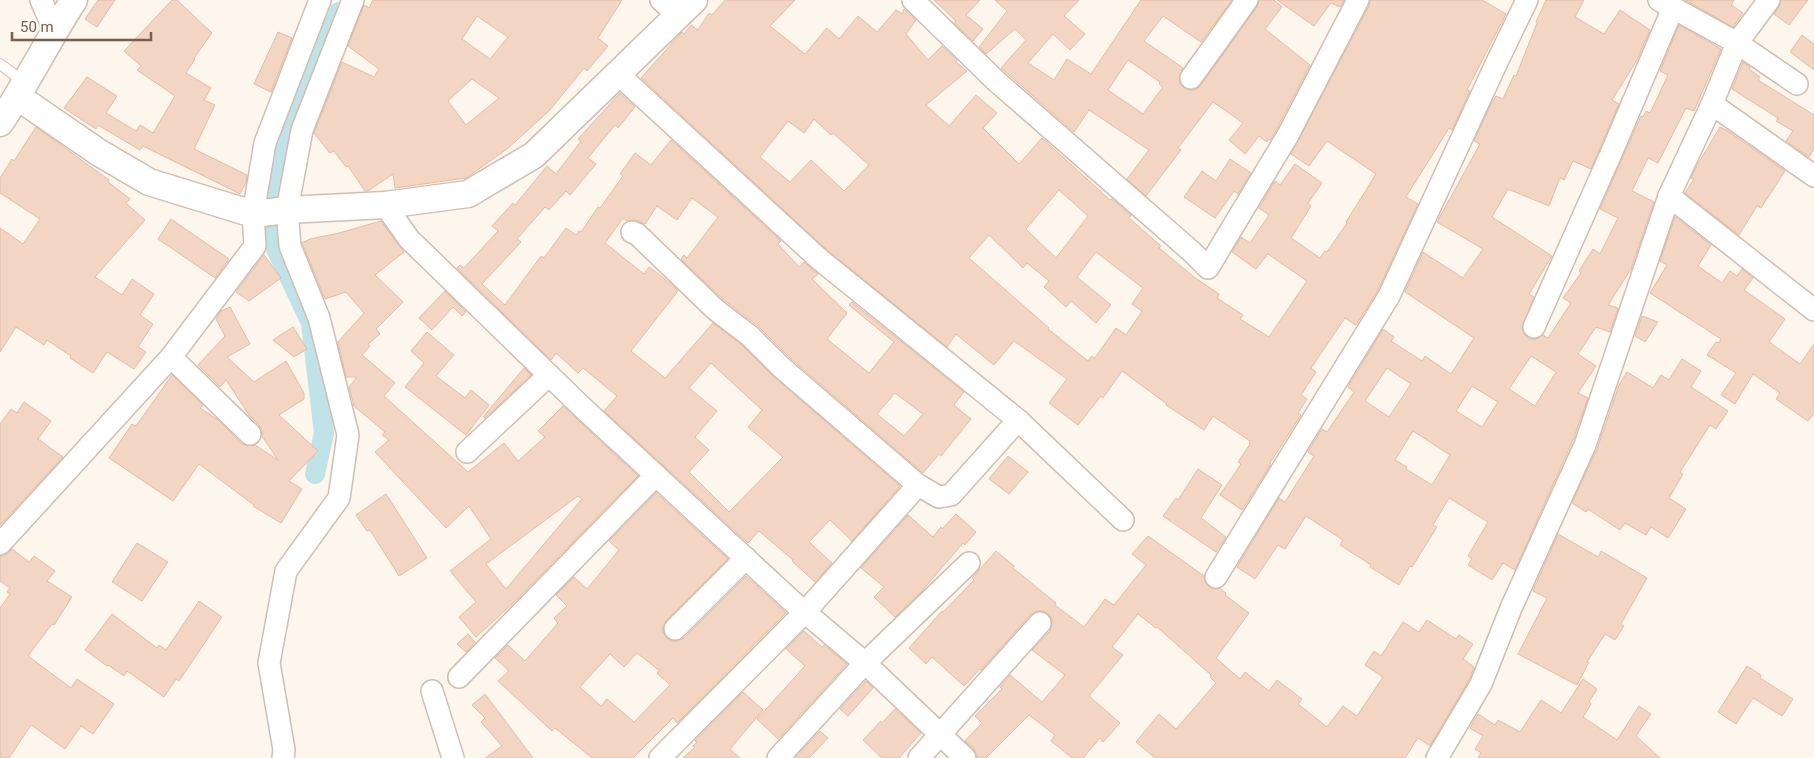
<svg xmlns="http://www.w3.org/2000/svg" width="1814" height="758" font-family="Roboto,sans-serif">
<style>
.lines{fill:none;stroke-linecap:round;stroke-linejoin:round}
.canal{stroke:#bfe3e8;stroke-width:20}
.building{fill:#f3d5c3;stroke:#e6bba3;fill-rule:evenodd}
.service-casing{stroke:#d1beb0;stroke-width:12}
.minor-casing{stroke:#d1beb0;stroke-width:24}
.tertiary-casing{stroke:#d1beb0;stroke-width:29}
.service{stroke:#fff;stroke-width:10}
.minor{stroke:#fff;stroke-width:21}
.tertiary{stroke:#fff;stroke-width:26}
</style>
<rect width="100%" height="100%" fill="#fdf6ec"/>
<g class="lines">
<!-- canal -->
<polyline class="canal" points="315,474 324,433 311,323 276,249 270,183 310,75 339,12"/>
</g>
<!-- building -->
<g class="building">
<polygon points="98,0 115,0 97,27 85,19"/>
<polygon points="172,0 177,0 212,33 194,58 195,59 186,73 211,88 204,100 215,105 194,149 247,175 246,182 240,194 143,146 140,150 98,125 96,129 64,108 87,77 117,96 106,113 136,131 140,125 153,133 175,96 137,70 141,66 124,51"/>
<path d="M373,0H622L598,38L608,46L587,71L584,68L549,111L507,149L466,178L395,188L393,174L368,191H365L348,166L346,167L334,151L330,153L314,133L342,62L374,77L379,69L348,46L364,5L369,8ZM477,16L508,37L490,59L462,39ZM472,79L499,98L466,125L448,101Z"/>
<path d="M725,0H795L770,26L805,54L827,28L839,39L858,16L877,32L896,10L902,14L904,9L916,20L906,34L928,60L942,46L957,60L956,62L967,71L926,105L949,126L976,95L997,113L983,128L1019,164L1042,138L1110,200L1112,199L1131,215L1129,218L1161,246L1159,248L1194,277L1219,294L1217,298L1243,315L1240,319L1269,337L1307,281L1268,254L1256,269L1232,252L1241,237L1250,243L1269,215L1259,208L1275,181L1280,185L1295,164L1322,183L1308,203L1311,206L1291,238L1320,258L1325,251L1327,252L1347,223L1346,222L1376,174L1327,141L1309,166L1291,154L1369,6L1370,0H1482L1506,14L1467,90L1470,91L1452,130L1449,128L1406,197L1418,204L1378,290L1356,325L1345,318L1311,368L1316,372L1301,395L1307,399L1298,413L1301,415L1270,463L1271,464L1242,510L1220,495L1241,464L1238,462L1250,444L1249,443L1250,441L1213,416L1204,430L1166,405L1167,404L1122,371L1103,398L1101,396L1078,425L1049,403L1067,379L1014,341L994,365L956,334L947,347L826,249L641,78L682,32L684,34L691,25L698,30L709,13L712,15ZM814,119L831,135L833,133L869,165L844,191L811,160L790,182L760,157L788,121L804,133ZM1059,190L1088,216L1056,258L1026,229ZM989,235L1023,268L1027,263L1049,281L1044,287L1066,307L1071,301L1096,323L1111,305L1077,277L1096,252L1143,288L1132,304L1142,311L1126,335L1116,328L1095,358L1092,356L1088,361L1048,329L1049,328L969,258Z"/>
<polygon points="934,0 980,0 966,15 983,29 973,41 954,23 956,21"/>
<path d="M995,0H1079L1064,16L1085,34L1070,50L1053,34L1028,63L1054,80L1067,59L1091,74L1141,0H1232L1201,42L1163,16L1144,41L1183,68L1179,77L1180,84L1184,88L1190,90H1196L1201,85L1257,7L1259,0H1274L1282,7L1265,29L1310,65L1271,140L1269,139L1267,142L1259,136L1245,154L1229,140L1243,123L1213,102L1178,148L1181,150L1146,196L1127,179L1149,150L1089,110L1074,132L1001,68L1026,40L1015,29L986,54L979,47L1007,11ZM1128,60L1160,82L1159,84L1163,87L1143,114L1108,90Z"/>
<polygon points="1277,0 1344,0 1340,7 1331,3 1314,26"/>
<path d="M1546,0H1584L1575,17L1604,34L1620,10L1650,30L1637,60L1612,100L1619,104L1591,169L1573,161L1564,180L1560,178L1549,206L1508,189L1492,217L1552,256L1529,294L1534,297L1522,328L1524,334L1529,339H1536L1543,335L1548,338L1571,303L1563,298L1581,273L1579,271L1593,249L1600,254L1618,218L1600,209L1641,116L1643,117L1646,111L1650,113L1668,75L1660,71L1679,25L1721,49L1694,111L1686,108L1658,163L1648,158L1632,191L1654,202L1631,269L1608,305L1618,308L1610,332L1596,327L1578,354L1596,366L1578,393L1588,398L1573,440L1515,570L1503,563L1492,580L1468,565L1472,559L1468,556L1488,522L1449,498L1433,525L1437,527L1412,567L1410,566L1399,585L1370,567L1371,565L1340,545L1343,540L1306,516L1285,549L1278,545L1255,579L1237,567L1279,498L1285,502L1314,456L1308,452L1322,429L1327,432L1354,392L1348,387L1383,329L1394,337L1391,341L1422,361L1425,356L1451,374L1474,338L1405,292L1423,252L1463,278L1483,249L1437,222L1480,144L1474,141L1491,104L1496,96L1503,99L1514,75L1516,76L1537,23L1536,22ZM1531,356L1556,372L1535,406L1509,389ZM1387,368L1411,384L1389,417L1365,401ZM1472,386L1498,402L1482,427L1456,411ZM1413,431L1450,455L1432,485L1406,469L1407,467L1395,460Z"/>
<polygon points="1685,0 1734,0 1731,5 1743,13 1733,27"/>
<polygon points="1781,0 1808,0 1789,25 1774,14 1779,7"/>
<polygon points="278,32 292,38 271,92 254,84"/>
<polygon points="1802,35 1814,44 1814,70 1790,52"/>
<polygon points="1743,62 1750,67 1749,69 1760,77 1758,80 1814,115 1814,148 1809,157 1786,141 1793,131 1776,121 1778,118 1732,89"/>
<path d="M620,93L635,107L618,128L615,125L588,158L596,164L570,195L566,191L549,210L545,207L517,239L521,242L482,284L505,305L541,256L544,258L566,228L576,235L579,231L581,232L598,207L600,208L623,176L620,174L635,153L651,165L671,140L781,241L778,244L799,267L804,262L818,274L812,279L847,313L827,339L869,373L894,342L849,305L852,302L964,392L954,405L971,419L941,456L939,454L923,473L790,358L758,326L724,300L681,259L684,255L687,258L718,217L692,198L677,220L657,206L645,224L636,220L628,221L623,218L605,243L644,274L649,267L665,279L678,291L631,351L665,378L713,323L742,345L773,376L900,486L852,541L830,520L809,542L832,563L815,582L792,561L793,560L759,531L748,543L604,411L617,396L583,368L578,373L556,353L551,360L457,268L460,265L464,268L498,231L492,226L513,203L515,205L547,166L556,174L581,141L578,139ZM711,363L762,410L748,427L783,457L729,512L689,472L709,450L695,437L717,411L689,388ZM895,393L923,414L904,436L877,414Z"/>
<polygon points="36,127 109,180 108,182 130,199 126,203 145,220 95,277 122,295 132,279 154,294 140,315 153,324 138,347 146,352 134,369 107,352 93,373 70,358 71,356 47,340 44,345 16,327 0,352 0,228 23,244 40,219 0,193 0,178 12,159 14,161"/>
<polygon points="1720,127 1728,131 1785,171 1761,208 1757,206 1739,235 1685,193 1694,179 1691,178 1695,169"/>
<polygon points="1230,159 1251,173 1238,194 1234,191 1215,218 1184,197 1202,171 1216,181"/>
<polygon points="1675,217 1711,245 1698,266 1722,283 1730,271 1737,276 1742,269 1753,278 1744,290 1785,319 1769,342 1800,364 1814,344 1814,413 1808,421 1776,399 1780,393 1753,374 1735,404 1721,395 1736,373 1707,355 1716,342 1719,343 1721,339 1650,293 1667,265 1660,261"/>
<polygon points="171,219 229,259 215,278 158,239"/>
<path d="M381,221L404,252L375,275L403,302L376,329L380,334L368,344L370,346L362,355L395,383L384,396L468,472L504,443L518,461L545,437L538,431L563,406L638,476L511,605L476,637L459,617L476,602L450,571L491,539L469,506L446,528L375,452L389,440L382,435L385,432L354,406L349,387L357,377H346L338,342L364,313L346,292L325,299L302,243L310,239L339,233ZM578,496L582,499L506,589L486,564Z"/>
<polygon points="264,255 281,278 249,301 236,292"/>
<polygon points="445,291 466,312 462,316 453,307 432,330 419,318"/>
<polygon points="230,307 250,344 227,357 254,382 286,361 304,393 304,399 279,415 318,451 289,481 302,489 281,523 253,506 254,505 199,464 173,501 109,458 132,424 136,426 172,375 203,405 200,408 218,420 241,443 247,446 255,445 278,460 262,436 262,430 259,425 249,415 226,380 220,387 198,365 225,336 216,319 221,311"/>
<polygon points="1642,316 1658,322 1645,342 1635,336"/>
<polygon points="293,327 307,349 294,357 273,340"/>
<polygon points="427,332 454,355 436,376 465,398 471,390 489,405 466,435 405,387 424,363 411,351"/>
<polygon points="1682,359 1701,371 1691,387 1728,411 1716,429 1710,425 1680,472 1683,474 1669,498 1686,509 1668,538 1651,527 1646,535 1625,523 1620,530 1588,509 1586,512 1572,503 1597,449 1619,385 1627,372 1653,388 1661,375 1669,380"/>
<polygon points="524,368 531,375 485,418 483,417"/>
<polygon points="24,402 51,421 38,439 63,457 0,525 0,424 11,409 17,413"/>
<polygon points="1008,456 1028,472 1009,494 989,479"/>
<polygon points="1198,469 1222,485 1201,518 1226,537 1216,552 1163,516 1176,498 1178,500"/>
<path d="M656,493L728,559L666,621L663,625V632L667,638L671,641H678L684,638L746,576L786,613L677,723L673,718L633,758H592L555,728L552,731L498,681L509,671L495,658L508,645L525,661L558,623L554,618L567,606L556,595L574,577L587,589L619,550L609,541ZM637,653L660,671L657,673L670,685L634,722L607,699L601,706L580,687L610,654L624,667Z"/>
<polygon points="386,494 427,558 399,576 370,530 367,531 356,515"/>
<polygon points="956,514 976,532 965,545 963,543 921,592 895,617 874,597 884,587 861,568 908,515 933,537 941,527 942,529"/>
<polygon points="1558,534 1598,557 1601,551 1647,578 1621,624 1624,626 1615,640 1605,634 1587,662 1589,662 1577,685 1518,654 1547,598 1533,591"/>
<polygon points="1148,536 1204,576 1205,582 1209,587 1215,589 1220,588 1226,593 1225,595 1249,613 1216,658 1240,679 1245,672 1269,691 1277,680 1302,699 1298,704 1327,727 1343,706 1357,716 1383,677 1365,665 1374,651 1381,656 1403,622 1419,632 1427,620 1456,639 1459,635 1473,644 1463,659 1474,667 1470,678 1430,746 1418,738 1405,758 1155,758 1136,742 1159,714 1176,729 1216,683 1210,677 1211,675 1157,627 1156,628 1138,614 1112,647 1123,655 1089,696 1120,723 1103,742 1100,738 1083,758 1072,758 1051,741 1055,735 1029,715 986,758 977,758 974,749 965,741 982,723 975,716 1002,689 1000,687 1010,675 1042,702 1065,675 1032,650 1050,631 1052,625 1052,619 1049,614 1043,611 1037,611 1031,614 981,670 980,669 964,686 932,657 926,664 909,648 942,611 943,612 974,580 972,578 996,551 1014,566 1013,568 1056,603 1055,605 1084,627 1105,599 1114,605 1146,565 1132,554"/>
<polygon points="137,543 168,562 142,601 112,582"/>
<polygon points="12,549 29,562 34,556 55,571 47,581 72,597 54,625 52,624 28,656 71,688 77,679 114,704 93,734 81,726 65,749 31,725 9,758 0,758 0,608 10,594 7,592 10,588 0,581 0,556 4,556"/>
<polygon points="199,601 222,617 179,681 176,679 164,697 127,671 124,676 108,665 107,666 85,650 112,614 157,648 159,645 166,650"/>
<polygon points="804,631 822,647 824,645 847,664 778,739 757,719 805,666 786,649"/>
<polygon points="468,634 475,642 466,652 457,644"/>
<polygon points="1747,666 1761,675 1760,678 1793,699 1782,716 1753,698 1736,724 1718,712"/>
<polygon points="1583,679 1597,689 1589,702 1591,704 1583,717 1617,740 1639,706 1651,714 1636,736 1660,758 1478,758 1481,753 1475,749 1483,736 1470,728 1478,714 1495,725 1498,720 1520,732 1541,700 1561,713"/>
<polygon points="866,681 873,688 848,716 840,709"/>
<polygon points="743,692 763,710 730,749 740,758 683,758 695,747 693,746 697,742 695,741"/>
<polygon points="485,694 533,758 485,758 502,746 481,722 485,718 472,705"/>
<polygon points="895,709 921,733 899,758 882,758 863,740 881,721 882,723"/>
<polygon points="820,731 828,738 809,758 798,758 796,757"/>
</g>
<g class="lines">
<defs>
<polyline id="service" points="0,64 24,82"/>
<g id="minor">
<polyline points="41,0 54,30"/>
<polyline points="661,0 678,15"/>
<polyline points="913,0 995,80 1192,252 1208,268 1288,135 1358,0"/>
<polyline points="1659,0 1737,43 1797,84"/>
<polyline points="618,74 818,258 1018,420 1123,520"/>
<polyline points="1191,78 1247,0"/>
<polyline points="1712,104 1814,176"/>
<polyline points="1669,196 1814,310"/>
<polyline points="385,205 409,239 583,408 794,603 865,663 965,758"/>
<polyline points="632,232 637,234 716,310 750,336 781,367 918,485 939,497 951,495 1018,420"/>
<polyline points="1534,327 1613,149 1673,8"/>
<polyline points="171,357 250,434"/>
<polyline points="467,452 549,375"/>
<polyline points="0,544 171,357 255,246 253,214 265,143 320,0"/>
<polyline points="1216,577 1389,296 1497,62 1527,0"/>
<polyline points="675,629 746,558"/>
<polyline points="459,677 656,475"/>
<polyline points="432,691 453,758"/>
<polyline points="283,758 284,750 269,663 286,571 339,498 348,435 319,318 290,246 287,210 302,130 353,0"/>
<polyline points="660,758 805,612 918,485"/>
<polyline points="778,758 865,663 969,563"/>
<polyline points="919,758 1040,623"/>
<polyline points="1437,758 1481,684 1511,608 1585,445 1669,196 1712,104 1737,43 1769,0"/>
</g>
<g id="tertiary">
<polyline points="18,97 98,152 149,182 253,214 287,210 385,205 468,194 534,155 694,0"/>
<path d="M0,123C27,83 48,40 74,0"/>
</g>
</defs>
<!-- service casing -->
<use href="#service" class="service-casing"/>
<!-- minor casing -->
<use href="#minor" class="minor-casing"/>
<!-- tertiary casing -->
<use href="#tertiary" class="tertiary-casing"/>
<!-- service -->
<use href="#service" class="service"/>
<!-- minor -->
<use href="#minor" class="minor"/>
<!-- tertiary -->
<use href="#tertiary" class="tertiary"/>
</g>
<!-- scale -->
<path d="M12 32v8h139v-8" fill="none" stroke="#7a5c4d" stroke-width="2.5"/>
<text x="20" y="32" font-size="15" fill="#7a5c4d" stroke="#fffaf3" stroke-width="4" paint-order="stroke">50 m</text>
</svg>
